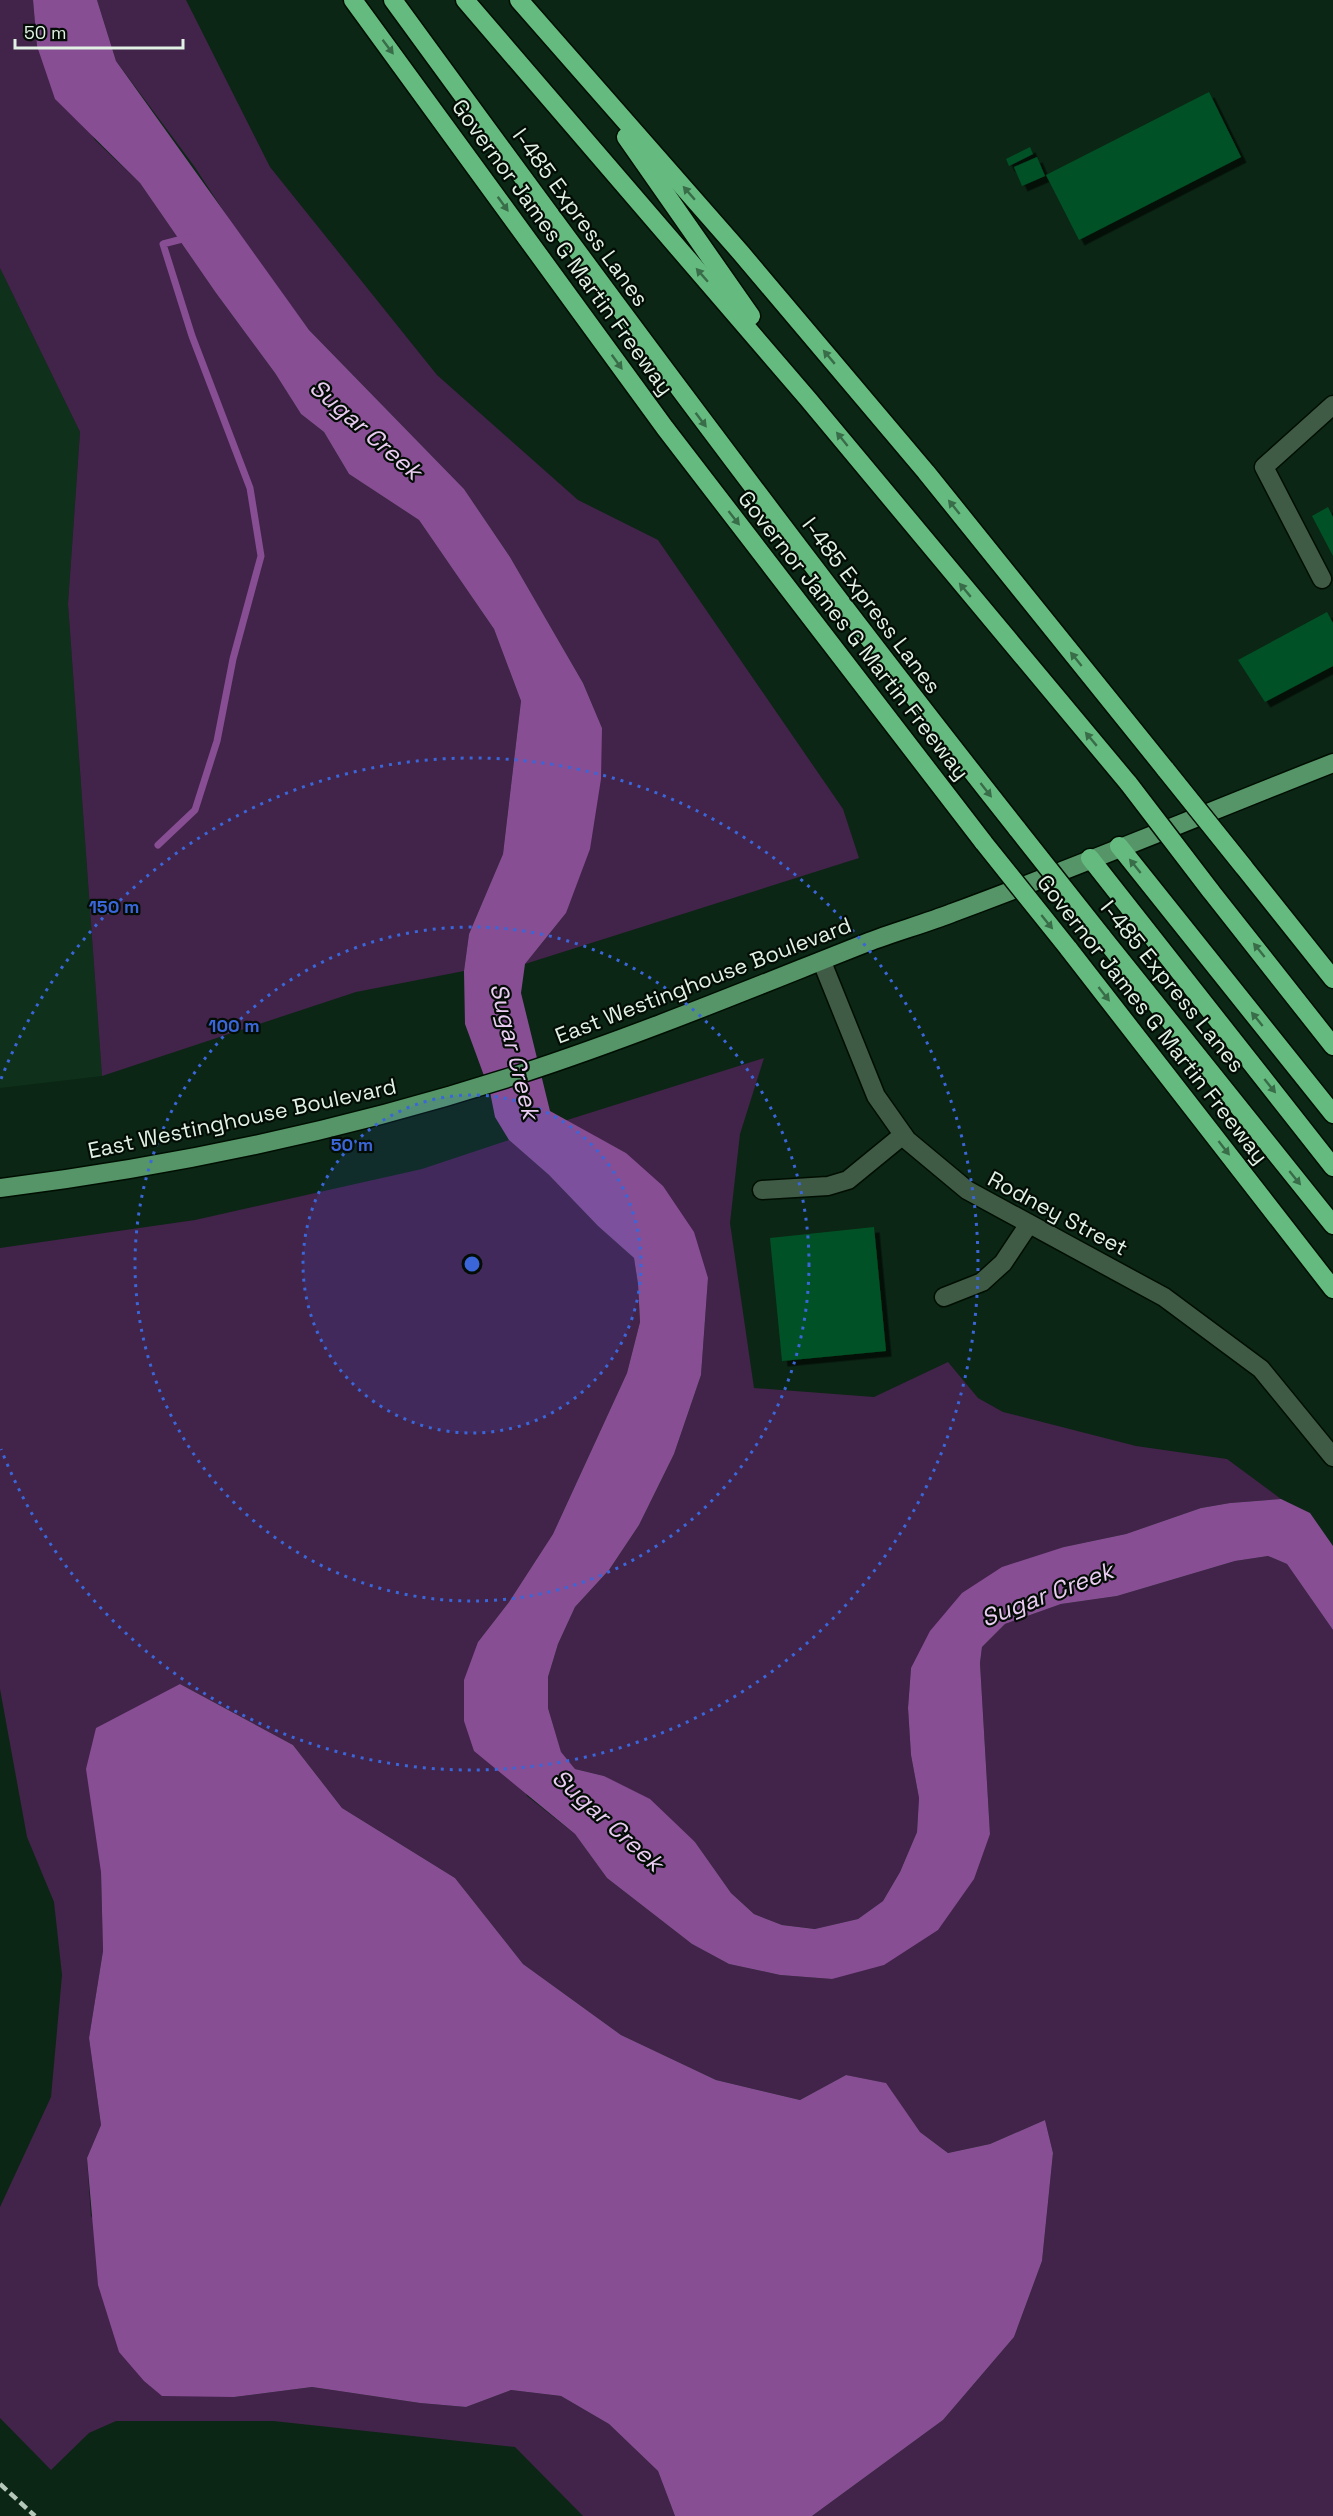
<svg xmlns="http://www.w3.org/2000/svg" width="1333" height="2516" font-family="'Space Grotesk',sans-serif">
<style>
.built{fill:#0f311b}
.green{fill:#422349}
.water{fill:#874e94}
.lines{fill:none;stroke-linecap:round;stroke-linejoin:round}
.stream{stroke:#874e94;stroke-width:7}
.building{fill:#035126;filter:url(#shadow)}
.minor-casing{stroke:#000e02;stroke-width:21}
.major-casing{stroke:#000e02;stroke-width:21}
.highway-casing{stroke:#000e02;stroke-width:21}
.minor{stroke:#3f5b46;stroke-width:18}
.major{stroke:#569568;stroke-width:18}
.highway{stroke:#65bb7f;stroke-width:18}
.rail{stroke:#b5c7b9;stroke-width:4.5;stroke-dasharray:9 4.5;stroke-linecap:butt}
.highway-bridge-casing{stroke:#000e02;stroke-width:21;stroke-linecap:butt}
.highway-bridge{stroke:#65bb7f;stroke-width:18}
.oneway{fill:#396c48}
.ring{fill:none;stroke:#3a66da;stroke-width:3;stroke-dasharray:3 6}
.labels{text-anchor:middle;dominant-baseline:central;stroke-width:4.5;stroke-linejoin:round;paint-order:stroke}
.street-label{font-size:22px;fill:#e1f1e4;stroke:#030c05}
.water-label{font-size:24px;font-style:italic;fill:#ebcdf3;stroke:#030c05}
.centre{fill:#3a66da;stroke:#030c05;stroke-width:3}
.ring-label{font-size:18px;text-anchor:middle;font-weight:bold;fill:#3a66da;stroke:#030c05;stroke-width:4.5;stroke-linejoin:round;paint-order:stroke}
</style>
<defs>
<filter id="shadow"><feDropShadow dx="5.5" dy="5.5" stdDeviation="0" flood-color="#0009"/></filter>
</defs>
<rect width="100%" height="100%" fill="#0b2614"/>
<!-- built -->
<polygon class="built" points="0,268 80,432 68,604 102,1076 0,1088"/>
<!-- green -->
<g class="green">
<polygon points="0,0 33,0 37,46 95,140 140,183 216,293 275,373 301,414 324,432 349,474 419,520 494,629 521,701 503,854 469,934 464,971 356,992 102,1076 68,604 80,432 0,268"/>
<polygon points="97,0 186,0 270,167 437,375 578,500 658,540 843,809 859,858 525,964 566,913 602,728 583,683 510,557 464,489 309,330 246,245 194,166 116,61"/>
<polygon points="764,1058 740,1134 730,1223 754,1388 874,1397 948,1362 978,1398 1003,1412 1136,1446 1227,1459 1281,1499 1230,1503 1201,1508 1126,1534 1064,1547 911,1668 908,1708 911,1755 919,1798 917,1832 900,1872 883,1901 858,1919 816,1929 782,1925 754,1914 731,1893 695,1842 604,1776 575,1769 561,1753 548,1708 548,1677 558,1644 575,1607 609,1570 639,1525 674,1454 701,1375 708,1278 626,1153 564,1121"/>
<polygon points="509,1140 549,1175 598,1226 634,1258 638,1284 640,1322 627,1373 553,1534 509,1602 478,1642 527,1796 575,1834 607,1878 692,1944 729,1964 780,1975 832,1979 990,1834 980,1663 982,1647 1005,1624 1061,1604 1117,1596 1235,1561 1268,1556 1287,1564 1333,1630 1333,2516 812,2516 943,2420 1014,2337 1042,2261 1053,2153 1045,2120 990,2144 948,2153 920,2132 885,2083 846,2075 800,2100 716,2080 621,2035 523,1964 455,1878 342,1808 293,1745 180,1684 101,1872 103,1951 89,2038 101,2125 87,2158 91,2216 234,2397 312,2387 420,2403 466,2407 511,2390 561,2396 609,2424 658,2471 675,2516 583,2516 515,2447 273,2421 116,2421 89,2433 51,2470 0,2418 0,2207 51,2097 62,1975 54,1902 27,1837 0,1689 0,1248 195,1220 422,1169"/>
</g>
<!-- water -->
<g class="water">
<polygon points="33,0 97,0 116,61 309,330 464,489 510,557 583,683 602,728 601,779 590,849 566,913 525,964 521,993 550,1111 626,1153 663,1186 694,1232 708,1278 701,1375 674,1454 639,1525 609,1570 575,1607 558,1644 548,1677 548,1708 561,1752 575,1769 604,1776 650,1799 695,1842 731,1893 754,1914 782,1925 815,1929 858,1919 883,1901 900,1872 917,1832 919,1798 911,1755 908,1708 911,1668 930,1631 962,1593 1002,1567 1064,1547 1126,1534 1201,1508 1230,1503 1281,1499 1310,1513 1333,1546 1333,1630 1287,1564 1268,1556 1235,1561 1117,1596 1061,1604 1005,1624 982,1647 980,1663 990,1834 974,1879 938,1930 884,1965 832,1979 780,1975 729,1964 692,1944 607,1878 575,1834 474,1751 464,1721 464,1680 478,1642 509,1602 553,1534 627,1373 640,1322 638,1284 634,1258 598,1226 549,1175 509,1140 495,1117 490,1092 465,1024 464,971 469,934 503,854 521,701 494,629 419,520 349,474 324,432 301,414 275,373 216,293 140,183 55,99 37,46"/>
<polygon points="180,1684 293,1745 342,1808 455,1878 523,1964 621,2035 716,2080 800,2100 846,2075 886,2083 920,2132 948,2153 990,2144 1045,2120 1053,2153 1042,2261 1014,2337 943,2420 812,2516 675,2516 658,2471 609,2424 561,2396 511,2390 466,2407 420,2403 312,2387 234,2397 162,2396 144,2381 119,2352 98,2285 87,2158 101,2125 89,2038 103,1951 101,1872 86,1769 96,1728"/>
</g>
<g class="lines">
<!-- stream -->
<polyline class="stream" points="158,845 195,810 217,741 233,659 261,556 250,488 192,336 163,244 190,237"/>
</g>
<!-- building -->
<g class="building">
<polygon points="1209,92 1241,157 1079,240 1046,175"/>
<polygon points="1030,147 1033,154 1009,166 1006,159"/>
<polygon points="1037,157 1045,176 1022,186 1014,167"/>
<polygon points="1328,507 1333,517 1333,556 1312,516"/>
<polygon points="1327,612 1333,623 1333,666 1265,702 1238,660"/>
<polygon points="874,1227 886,1351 782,1361 770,1238"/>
</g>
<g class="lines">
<defs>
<g id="minor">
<polyline points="1322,579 1264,467 1333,405"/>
<polyline points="822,962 876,1096 907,1140 967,1190 1164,1297 1261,1369 1333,1457"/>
<polyline points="762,1190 828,1186 848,1180 903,1135"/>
<polyline points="944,1297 982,1282 1003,1263 1029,1224"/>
</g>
<path id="major" d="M0,1188C176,1166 354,1128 523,1073C639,1035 752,988 866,943C894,932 924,924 952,913C1080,866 1206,813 1333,763"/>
<g id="highway">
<polyline points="353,0 665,428 984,843"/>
<path d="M393,0C597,280 803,558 1018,830"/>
<polyline points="465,0 808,399 1129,784"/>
<polyline points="519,0 741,253 926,472 1166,770"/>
<polyline points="626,137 751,316"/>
<polyline points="1119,846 1333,1114"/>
<polyline points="1090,858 1333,1167"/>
<polyline points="1243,866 1333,979"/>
<polyline points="1210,890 1333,1046"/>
<polyline points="1101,935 1333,1225"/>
<polyline points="1068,948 1333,1289"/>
</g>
</defs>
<!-- minor casing -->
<use href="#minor" class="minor-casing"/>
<!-- major casing -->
<use href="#major" class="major-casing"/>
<!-- highway casing -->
<use href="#highway" class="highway-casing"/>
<!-- minor -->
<use href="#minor" class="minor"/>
<!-- major -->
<use href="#major" class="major"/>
<!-- highway -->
<use href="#highway" class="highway"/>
<!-- rail -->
<polyline class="rail" points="0,2484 35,2516"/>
<defs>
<g id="highway-bridge">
<polyline points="1166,770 1243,866"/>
<polyline points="1129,784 1210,890"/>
<polyline points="1018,830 1101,935"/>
<polyline points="984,843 1068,948"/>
</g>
</defs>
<!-- highway-bridge casing -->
<use href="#highway-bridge" class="highway-bridge-casing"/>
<!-- highway-bridge -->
<use href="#highway-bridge" class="highway-bridge"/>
</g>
<!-- one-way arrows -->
<defs><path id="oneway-solid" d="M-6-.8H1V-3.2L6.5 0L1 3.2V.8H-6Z" transform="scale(1.5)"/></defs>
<g class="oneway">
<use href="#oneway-solid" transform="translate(388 47) rotate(53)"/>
<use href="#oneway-solid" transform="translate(689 193) rotate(-131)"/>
<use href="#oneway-solid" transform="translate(503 204) rotate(54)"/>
<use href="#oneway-solid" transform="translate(702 275) rotate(-131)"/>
<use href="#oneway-solid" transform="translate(829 357) rotate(-130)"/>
<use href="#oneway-solid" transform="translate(617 362) rotate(54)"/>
<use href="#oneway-solid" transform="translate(701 420) rotate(53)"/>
<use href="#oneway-solid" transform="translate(842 439) rotate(-129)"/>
<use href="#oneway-solid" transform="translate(954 507) rotate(-129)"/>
<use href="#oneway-solid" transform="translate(734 518) rotate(52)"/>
<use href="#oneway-solid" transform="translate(965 590) rotate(-130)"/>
<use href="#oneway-solid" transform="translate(1076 659) rotate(-129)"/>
<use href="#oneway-solid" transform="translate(1091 739) rotate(-130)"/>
<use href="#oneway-solid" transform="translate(986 790) rotate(52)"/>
<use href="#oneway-solid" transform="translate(1135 866) rotate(-129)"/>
<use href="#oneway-solid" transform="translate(1047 922) rotate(51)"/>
<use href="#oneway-solid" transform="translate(1259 950) rotate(-129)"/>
<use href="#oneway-solid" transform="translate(1104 994) rotate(52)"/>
<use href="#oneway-solid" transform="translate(1257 1019) rotate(-129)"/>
<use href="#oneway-solid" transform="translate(1270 1086) rotate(51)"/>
<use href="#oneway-solid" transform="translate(1224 1148) rotate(52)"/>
<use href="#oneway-solid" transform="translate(1295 1178) rotate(51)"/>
</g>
<!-- distance rings -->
<circle cx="472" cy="1264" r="169" fill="#3a66da" fill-opacity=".12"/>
<g class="ring">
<circle cx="472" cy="1264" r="169"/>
<circle cx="472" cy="1264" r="337"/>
<path d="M1 1079A506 506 0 1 1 1 1449"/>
</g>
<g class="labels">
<!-- street labels -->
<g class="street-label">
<text transform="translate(581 217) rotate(54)">I-485 Express Lanes</text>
<text transform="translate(563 247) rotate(54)">Governor James G Martin Freeway</text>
<text transform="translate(872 605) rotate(53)">I-485 Express Lanes</text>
<text transform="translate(854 635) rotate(52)">Governor James G Martin Freeway</text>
<text transform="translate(703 980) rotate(-21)">East Westinghouse Boulevard</text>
<text transform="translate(1173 986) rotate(51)">I-485 Express Lanes</text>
<text transform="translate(1153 1019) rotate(52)">Governor James G Martin Freeway</text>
<text transform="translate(242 1118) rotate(-12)">East Westinghouse Boulevard</text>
<text transform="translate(1058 1213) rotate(28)">Rodney Street</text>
</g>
<!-- water labels -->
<g class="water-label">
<text transform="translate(366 429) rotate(41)">Sugar Creek</text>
<text transform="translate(515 1051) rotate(76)">Sugar Creek</text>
<text transform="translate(1047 1594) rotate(-21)">Sugar Creek</text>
<text transform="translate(608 1820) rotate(42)">Sugar Creek</text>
</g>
</g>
<circle cx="472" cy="1264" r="9" class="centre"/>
<g class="ring-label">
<text x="114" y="913">150 m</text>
<text x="234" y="1032">100 m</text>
<text x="352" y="1151">50 m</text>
</g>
<!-- scale -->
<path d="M15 39v9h168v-9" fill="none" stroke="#e1f1e4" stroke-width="3"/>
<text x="24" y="39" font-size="18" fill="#e1f1e4" stroke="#030c05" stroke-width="4.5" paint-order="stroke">50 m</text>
</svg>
